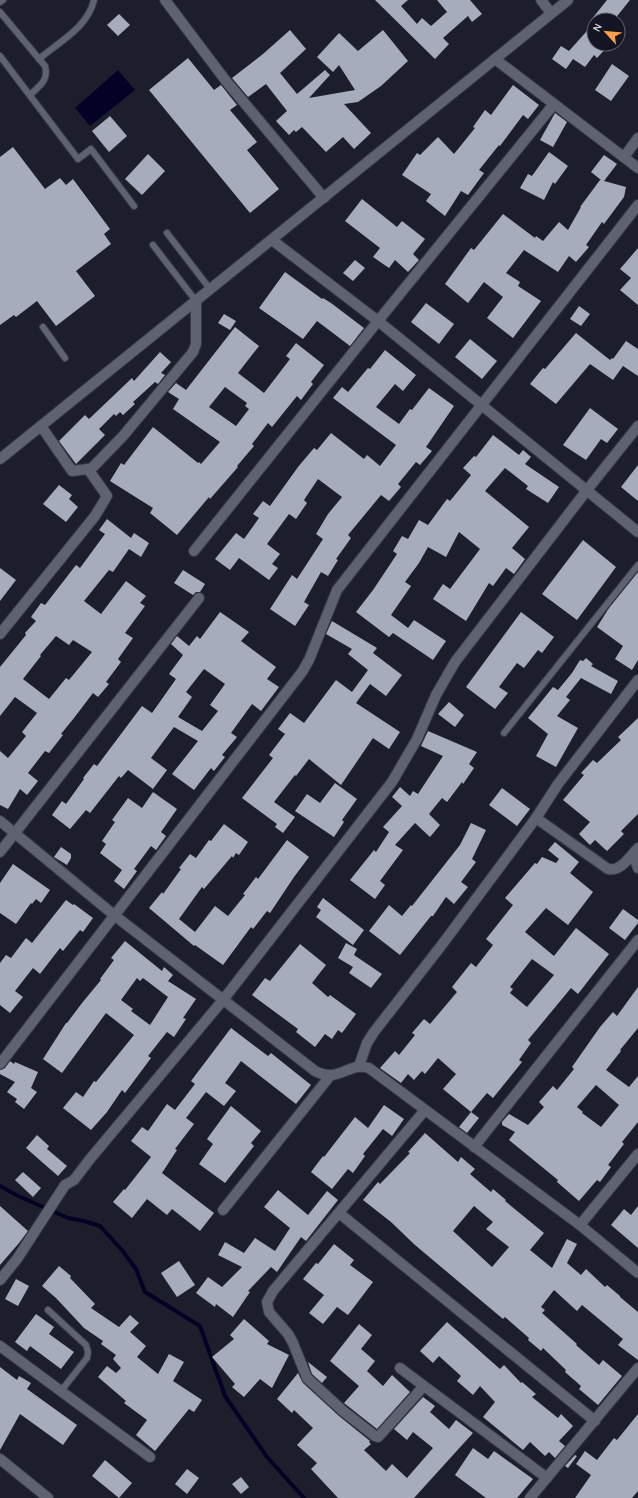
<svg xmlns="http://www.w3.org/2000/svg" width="638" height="1498" font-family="Karla,sans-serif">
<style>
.water{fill:#030126}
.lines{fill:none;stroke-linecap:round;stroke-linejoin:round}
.stream{stroke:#030126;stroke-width:4}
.building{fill:#a7acbc;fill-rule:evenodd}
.lane-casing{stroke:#373944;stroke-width:8}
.street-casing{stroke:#373944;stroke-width:12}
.lane{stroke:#5e6271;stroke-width:6}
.street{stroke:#5e6271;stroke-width:10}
</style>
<rect width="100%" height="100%" fill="#1c1f2b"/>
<!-- water -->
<polygon class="water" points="118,70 135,90 90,126 75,108"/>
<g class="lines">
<!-- stream -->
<polyline class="stream" points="0,1186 16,1195 68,1218 84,1221 100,1226 122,1250 136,1269 145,1292 200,1326 225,1396 267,1457 304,1498"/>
</g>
<!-- building -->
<g class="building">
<polygon points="375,0 408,0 401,6 417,24 422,18 431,26 447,12 437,0 470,0 482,14 472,22 468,16 443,38 449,44 435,59"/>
<polygon points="607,0 630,0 614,20 591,20"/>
<polygon points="119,14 130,25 118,36 107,25"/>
<polygon points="594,23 594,44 610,44 597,58 594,55 585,67 573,59 566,69 552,59 561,46 569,51"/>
<polygon points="290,30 306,49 280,73 297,94 325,70 330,75 309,98 355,90 339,65 333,72 317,57 339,33 358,51 383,30 408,61 381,86 358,102 344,104 371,133 354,149 343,137 326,152 302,127 296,132 294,130 289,135 276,121 287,111 266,84 248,97 232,78 263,54"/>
<polygon points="188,58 214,90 221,85 237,105 230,110 257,142 247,150 279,189 250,213 149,90"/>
<polygon points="612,64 629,76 611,101 595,90"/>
<polygon points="513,85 539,105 528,119 523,115 500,146 499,145 479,170 484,173 468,195 461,191 445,216 426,201 431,194 402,175 417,153 420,155 438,137 454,154 475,128 473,127 485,110 491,115"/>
<polygon points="555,113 567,122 553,147 540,140"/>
<polygon points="110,116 127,136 109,152 92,131"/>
<polygon points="13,147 45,189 60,178 66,185 73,179 110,229 104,234 111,244 76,271 95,296 56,326 37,301 16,317 14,315 0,325 0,157"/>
<polygon points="549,152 568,166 555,184 553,182 544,200 520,188 528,174 532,176"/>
<polygon points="148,154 165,171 142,195 125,179"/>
<polygon points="604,155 617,164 604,181 626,187 624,197 604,224 602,222 586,245 589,247 576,262 569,256 558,272 524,250 506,273 520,282 518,286 541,301 513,338 487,318 503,297 484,282 468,303 445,284 471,248 474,250 503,214 535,238 536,236 543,241 559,222 568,230 581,207 580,207 600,180 601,180 591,172"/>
<polygon points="362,199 397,227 402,221 425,239 413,254 419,260 408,272 395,260 389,268 373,257 380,248 345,221"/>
<polygon points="638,248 638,305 620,290 631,278 620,269"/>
<polygon points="355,260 365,268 353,281 343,273"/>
<polygon points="285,272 322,299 323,298 331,303 364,328 350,346 317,321 303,339 259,308"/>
<polygon points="426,303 454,324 439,344 411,322"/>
<polygon points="579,306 590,314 581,326 570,319"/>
<polygon points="224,314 236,321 230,330 218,323"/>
<path d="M235,327L259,346L238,373L264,393L290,359L286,356L296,343L324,365L311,382L313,384L301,400L297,396L272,427L268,423L252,444L254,446L237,466L238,467L210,499L209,497L177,535L150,513L153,508L110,481L121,463L124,465L153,427L198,463L199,462L201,464L220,442L173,409L179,399L168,392L176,383L186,390ZM225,387L247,403L245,406L249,409L236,426L209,407Z"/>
<polygon points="576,333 610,360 612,358 613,359 626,341 638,349 638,376 623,366 613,380 590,364 556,404 530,384 543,368 545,369"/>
<polygon points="470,339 497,361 482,379 455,357"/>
<polygon points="385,350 416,375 403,391 395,384 376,407 399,424 410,409 412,410 429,388 454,406 426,447 432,451 420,465 416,462 398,484 401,487 389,501 381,495 348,535 351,538 336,559 338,560 328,576 321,572 304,602 309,605 295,626 270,609 292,575 297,579 323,539 316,534 328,514 342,497 318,479 304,500 307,503 296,519 289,514 267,544 280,554 272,564 278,568 269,580 239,558 230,570 215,559 236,533 244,539 259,518 253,514 263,501 270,506 298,467 314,448 317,450 331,433 364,459 367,455 380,466 396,445 333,398 342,387 348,392 368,368 370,369"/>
<polygon points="160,352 171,362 161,373 165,375 158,384 155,382 133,402 135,404 123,415 120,412 116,416 114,414 99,429 105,435 76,464 59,441 85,415 89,419 132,378 134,381"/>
<polygon points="590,408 618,429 607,443 601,439 586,460 563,445"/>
<polygon points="493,435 519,455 523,450 531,457 525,464 559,487 548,503 526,489 528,486 505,468 485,491 529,527 512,548 525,559 514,574 506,568 493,586 489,583 466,621 433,599 443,584 450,589 480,549 459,532 446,557 428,547 419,563 405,582 411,586 391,615 408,628 414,620 446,641 433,660 393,633 389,637 356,612 373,590 397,554 393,551 402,536 408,539 419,520 428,525 447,499 450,501 471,475 463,468 474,456 476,457"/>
<polygon points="638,465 638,501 621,487"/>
<polygon points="59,485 72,495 69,499 78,507 66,522 43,504"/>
<path d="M107,519L131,538L134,533L149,543L141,557L129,549L113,572L109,570L84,601L101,614L126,581L146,596L140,603L145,606L125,633L133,638L118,659L121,662L106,682L109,684L98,697L93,693L74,718L61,734L63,735L49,753L45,751L28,773L38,781L27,795L20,789L8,809L0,805V751L8,758L26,736L22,732L37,713L15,697L0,716V667L26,635L25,633L36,621L31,617L41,603L45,605L76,565L80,568L105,534L99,530ZM56,636L69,645L73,640L92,652L69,680L66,678L49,699L23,679L41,656L40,655Z"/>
<polygon points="583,540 616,567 577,620 542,594"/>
<polygon points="0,568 16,580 0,601"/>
<polygon points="183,570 205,584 200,592 196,592 193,595 174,583"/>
<polygon points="638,572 638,660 632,670 615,659 623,646 597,627 609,608"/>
<path d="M220,612L249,632L241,641L276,667L267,679L279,687L261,711L252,704L231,733L237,737L222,755L225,757L214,771L211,768L194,790L172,774L198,741L174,727L151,758L167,770L153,789L128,770L121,778L119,776L90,813L86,810L70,829L52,815L62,801L66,804L84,779L83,778L94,764L97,766L142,706L152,713L176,679L169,674L183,655L171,644L177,636L189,646L197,636L200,639ZM204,669L225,684L210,705L218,711L202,731L178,717L192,697L186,692Z"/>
<polygon points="521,612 554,637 542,653 538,650 524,668 517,663 499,687 508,693 495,709 466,687"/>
<polygon points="332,621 377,648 373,653 402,675 386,696 370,684 356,703 400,732 389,749 373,738 341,785 309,759 296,776 295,775 274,802 295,817 283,833 275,827 277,824 242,798 273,758 269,755 285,734 278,729 290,713 304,723 336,680 352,692 368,670 348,654 352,649 326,634"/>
<polygon points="586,658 593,664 591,666 618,681 611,694 581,678 566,697 570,700 557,716 578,728 556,767 536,756 548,734 528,718 553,687 558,690 572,673 580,660 583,661"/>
<polygon points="449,702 464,715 455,727 438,714"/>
<polygon points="638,718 638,814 621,831 624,834 607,851 595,840 590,845 579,834 590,822 563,800 584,775 581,773 593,760 597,763 621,740 618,737"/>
<polygon points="428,731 477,752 469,764 474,768 463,784 462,782 447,802 442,798 429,814 440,825 430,837 415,823 395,845 403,850 380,881 385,885 375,899 350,880 374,850 376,852 389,832 383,827 402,806 392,797 400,787 410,796 413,791 418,794 443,756 421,746"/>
<polygon points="335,783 357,799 342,820 344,822 334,837 295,811 307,794 320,803"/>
<polygon points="502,788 530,809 517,826 489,805"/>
<polygon points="153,792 177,809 161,832 166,836 156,850 151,846 134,869 137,871 124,889 114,881 122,870 100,853 106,844 102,841 115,822 112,820 128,798 142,808"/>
<polygon points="471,823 486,830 472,859 476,862 461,882 468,887 454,904 446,897 433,916 431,916 400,955 369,931 389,905 402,916 411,905 412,906 460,845"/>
<polygon points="224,824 248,842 239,855 236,853 233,858 232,856 204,889 202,887 179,919 195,932 215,906 228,916 245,895 243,894 256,877 258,879 287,840 309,857 294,877 270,913 267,911 253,929 251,927 223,965 195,945 194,946 149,908 162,892 163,894 181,869 179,868 190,854 196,858 209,840 211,841"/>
<path d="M555,842L579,862L570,873L593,892L568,925L546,908L525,932L554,956L576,928L609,954L578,994L571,988L528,1040L531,1043L519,1060L522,1062L493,1098L487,1093L471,1112L443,1089L456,1074L438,1058L425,1074L422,1071L414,1080L408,1074L401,1083L380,1068L395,1051L399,1055L415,1035L412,1033L424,1019L430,1024L457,992L452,987L471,963L476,967L493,945L486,939L513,905L505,898L535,863L537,864L542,857L556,863L559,859L548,850ZM532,959L554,975L527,1007L510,993L513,989L510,987Z"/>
<polygon points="61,847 71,854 71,858 67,865 54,857"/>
<polygon points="13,864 50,890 41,903 36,899 32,904 31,903 16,924 0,913 0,883"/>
<polygon points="323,898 364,930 353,945 316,917 321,910 317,907"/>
<polygon points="66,900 73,905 74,904 93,918 83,932 80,930 63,951 60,948 40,974 33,968 15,991 23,997 10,1013 0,1005 0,963 6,955 11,958 26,938 32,943"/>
<polygon points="623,909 638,920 638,923 625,940 609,928"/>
<path d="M125,941L162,971L164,967L173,975L168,981L196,999L183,1018L186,1019L174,1037L167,1032L148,1056L151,1058L125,1093L122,1090L107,1112L91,1130L63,1108L76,1092L83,1097L94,1081L96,1082L134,1035L106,1013L62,1073L43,1059L66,1023H67L82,1003L101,980L100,979L114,960L111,958ZM137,978L140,981L143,978L168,997L150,1025L131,1011L133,1009L121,1000Z"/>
<polygon points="346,943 357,949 354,955 382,974 371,988 349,973 353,967 338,958"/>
<polygon points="300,944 326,965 312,983 328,997 330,995 356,1014 342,1033 338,1030 332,1039 325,1034 315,1047 296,1032 298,1029 252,995 265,978 270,981"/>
<path d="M638,987V1028L620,1050L621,1051L606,1070L629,1087L638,1076V1122L622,1142L624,1144L608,1165L611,1167L600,1182L597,1180L579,1201L557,1182L558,1180L509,1140L515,1132L502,1125V1122L509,1114L528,1125L544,1107L539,1102L553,1086L557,1090L574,1069L572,1067L600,1027L613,1012L617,1016ZM596,1085L619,1105L601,1127L582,1113L583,1112L577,1107Z"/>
<polygon points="231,1028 268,1056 271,1053 311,1085 296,1104 241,1061 225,1083 236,1091 224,1106 206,1092 186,1118 194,1124 175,1149 177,1150 162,1173 214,1213 200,1231 172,1209 167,1215 147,1199 132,1218 113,1202 124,1189 125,1190 151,1157 131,1141 142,1127 148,1131 167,1104 175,1110 195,1084 191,1081"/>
<polygon points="10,1061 14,1064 15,1062 38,1072 31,1088 37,1092 24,1109 15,1102 17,1099 7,1092 15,1082 0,1074 0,1070 5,1068"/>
<polygon points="384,1105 404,1119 392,1136 383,1129 363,1154 365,1156 353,1173 348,1169 332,1189 311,1172 323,1156 324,1157 355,1117 368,1128"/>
<polygon points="231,1106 261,1131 251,1143 254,1146 225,1183 199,1164 213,1144 207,1139"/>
<polygon points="471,1112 479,1118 467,1133 459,1127"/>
<path d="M425,1133L458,1162L461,1157L475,1169L470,1174L491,1192L493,1189L506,1200L505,1201L544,1233L530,1250L552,1268L567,1239L577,1244L567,1263L581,1275L586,1269L605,1287L607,1285L620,1296V1297L638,1312V1360L618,1345L623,1339L582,1305L577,1311L554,1290L541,1307L545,1310L542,1313L577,1344L576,1345L599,1365L603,1360L622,1376L598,1405L579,1389L581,1386L565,1372L566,1370L543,1348L541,1351L528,1340L529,1338L505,1317L503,1319L484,1303L415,1245L391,1222L363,1200L378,1182L380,1184L410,1153L408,1152ZM474,1206L493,1222L486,1229L509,1247L492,1267L453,1231Z"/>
<polygon points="37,1135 49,1146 47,1149 67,1166 58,1176 26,1148"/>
<polygon points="23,1172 41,1188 33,1197 15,1180"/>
<polygon points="278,1190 308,1215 327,1191 338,1200 306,1241 301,1237 277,1272 271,1267 248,1291 250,1292 233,1317 216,1304 215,1307 196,1293 208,1277 222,1287 242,1267 218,1255 225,1242 244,1253 255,1238 275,1251 290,1228 264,1207"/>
<polygon points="0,1206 28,1231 19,1243 0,1265"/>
<polygon points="638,1206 638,1248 611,1225 624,1209 631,1215"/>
<polygon points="334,1244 354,1260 350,1265 373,1282 348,1315 337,1307 323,1324 309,1313 324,1295 303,1279 316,1263 318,1264"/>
<polygon points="179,1261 195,1285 177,1297 161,1273"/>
<polygon points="59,1266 71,1276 70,1278 95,1304 91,1308 119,1327 130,1315 139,1323 130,1332 146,1346 137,1357 158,1374 169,1354 184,1362 173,1381 202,1400 194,1412 189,1409 155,1451 136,1435 147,1420 124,1403 126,1401 98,1377 107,1366 116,1373 121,1368 113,1359 116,1355 101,1344 103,1341 84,1328 56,1298 42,1286"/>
<polygon points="16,1279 29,1286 18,1306 5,1299"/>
<polygon points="36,1314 54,1327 49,1334 74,1352 61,1369 30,1346 27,1351 15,1342"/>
<polygon points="244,1319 269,1341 267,1344 289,1355 272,1388 260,1379 244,1397 232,1387 235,1384 212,1357 234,1339 230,1335"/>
<polygon points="447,1322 500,1369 504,1365 521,1383 522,1382 536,1394 532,1397 558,1418 561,1414 573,1426 559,1441 565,1446 555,1458 549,1452 545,1456 530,1442 523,1450 483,1417 495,1402 480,1386 473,1395 457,1381 461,1376 439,1356 433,1363 420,1351"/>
<polygon points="359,1324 372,1335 361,1349 375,1361 367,1371 383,1386 392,1375 410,1392 377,1429 344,1403 359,1386 330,1361"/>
<polygon points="308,1362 327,1377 322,1383 312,1374"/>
<polygon points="0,1367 17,1380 19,1376 31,1383 27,1389 77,1425 63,1445 20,1414 0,1450"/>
<polygon points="298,1373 303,1383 339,1416 370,1441 369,1442 371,1444 364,1450 386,1471 392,1464 407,1478 433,1448 413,1432 407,1440 394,1429 423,1397 435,1406 430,1412 449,1429 456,1420 473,1433 414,1498 338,1498 311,1469 317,1463 297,1445 313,1428 294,1410 292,1413 277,1399"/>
<polygon points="638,1414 638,1491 632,1498 575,1498 591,1475 576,1464 585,1451 597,1460 614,1438 617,1440"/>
<polygon points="473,1448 488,1459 494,1451 533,1479 517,1498 486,1498 455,1475"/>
<polygon points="575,1455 577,1456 568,1468 565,1466"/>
<polygon points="105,1460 132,1483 119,1498 92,1476"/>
<polygon points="187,1469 199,1478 187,1494 175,1484"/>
<polygon points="241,1477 249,1487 241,1494 232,1484"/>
</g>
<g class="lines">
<defs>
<g id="lane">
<polyline points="0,2 3,0"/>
<path d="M0,12L45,66C49,81 39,86 30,95"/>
<polyline points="0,56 78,159 91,149 134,206"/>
<path d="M39,59C59,42 88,27 94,0"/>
<polyline points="167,233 210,289"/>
<polyline points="153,245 196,301"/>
<polyline points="43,327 65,358"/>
<polyline points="504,733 638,565"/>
<polyline points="48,1310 86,1345 88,1352 87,1358 61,1391"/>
</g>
<g id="street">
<polyline points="165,0 226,81 324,198"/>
<polyline points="541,0 551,13"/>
<polyline points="495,59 638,168"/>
<polyline points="624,157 638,138"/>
<polyline points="272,240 378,321 638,532"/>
<polyline points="41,426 72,471 88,469 92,468 123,436 193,352 196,344 196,301"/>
<polyline points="0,459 568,0"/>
<polyline points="194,551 378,321 554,104"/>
<polyline points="0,634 95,516 107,496 88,469"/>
<path d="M536,818L608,869C621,872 630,856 638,848"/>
<path d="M0,821L114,915L315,1071C340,1084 348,1061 369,1068L580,1225L638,1273"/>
<polyline points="0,852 199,598"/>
<polyline points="633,854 638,868"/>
<polyline points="0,1064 302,672 309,660 337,590 638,205"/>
<polyline points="359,1066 367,1043 374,1032 441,946 536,818 558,784 638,680"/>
<polyline points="474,1147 638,940"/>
<polyline points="223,1210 330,1076"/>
<polyline points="339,1213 595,1421"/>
<polyline points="580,1225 638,1154"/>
<polyline points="0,1280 17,1259 65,1185 74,1180 90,1159 223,1000 392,782 417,739 436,695 455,662 587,490 638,426"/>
<polyline points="0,1346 150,1457"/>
<polyline points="400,1368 547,1478"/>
<polyline points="423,1387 380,1435 378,1437 375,1436 343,1411 307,1378 293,1343 288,1334 269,1312 267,1302 273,1291 425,1110"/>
<polyline points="0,1459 48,1498"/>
<polyline points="530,1498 638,1368"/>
</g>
</defs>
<!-- lane casing -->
<use href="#lane" class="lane-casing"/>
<!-- street casing -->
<use href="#street" class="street-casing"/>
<!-- lane -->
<use href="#lane" class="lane"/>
<!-- street -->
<use href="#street" class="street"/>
</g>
<!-- north arrow -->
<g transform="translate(606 32) rotate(297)"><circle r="19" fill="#131622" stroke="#5e616c"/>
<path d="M0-3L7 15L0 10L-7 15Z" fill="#f8a14a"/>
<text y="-6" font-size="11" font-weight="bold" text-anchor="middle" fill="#cfd2da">N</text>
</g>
</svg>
